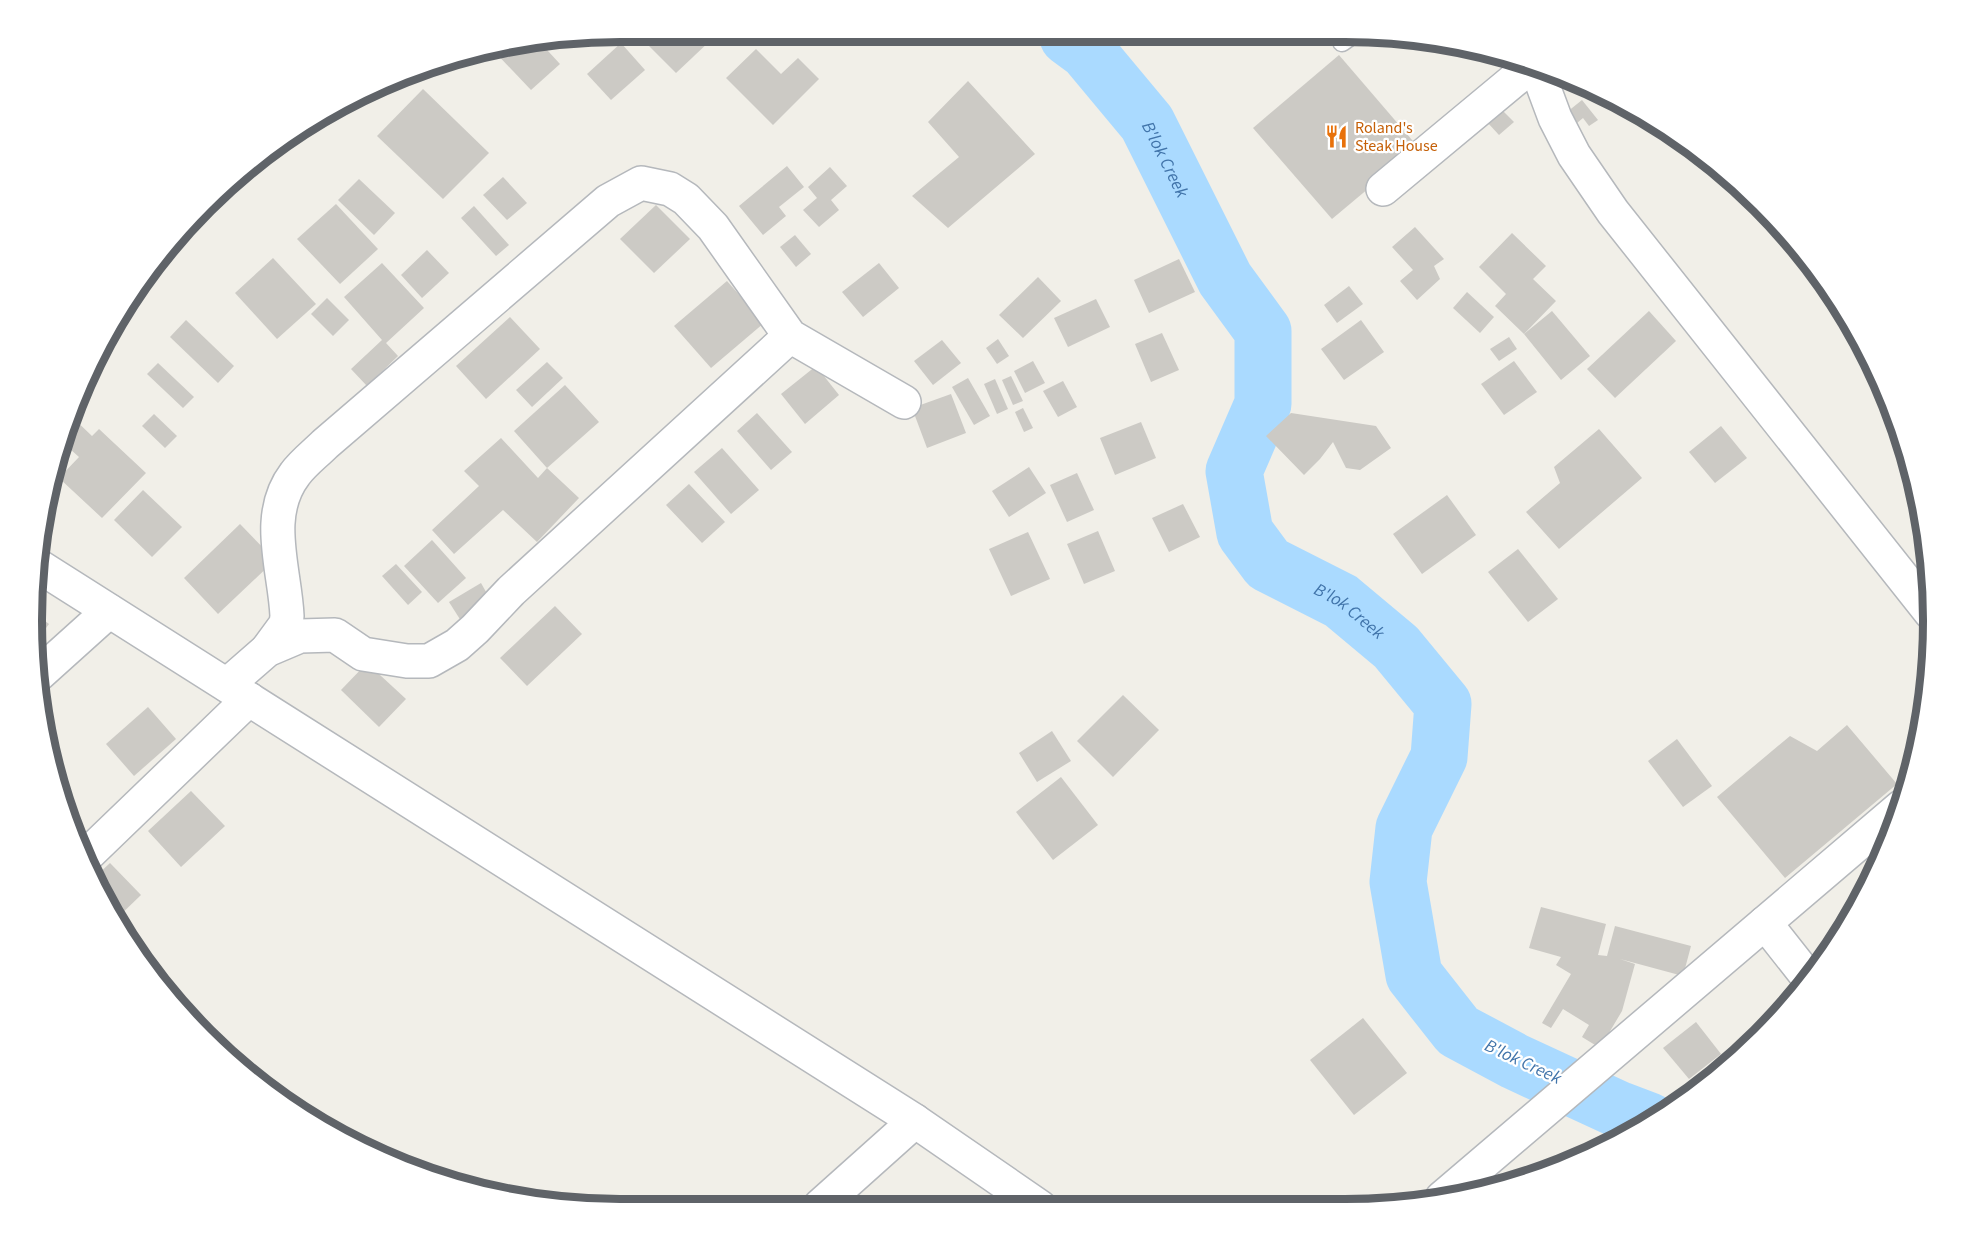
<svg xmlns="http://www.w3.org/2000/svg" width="1965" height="1241" font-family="'Source Sans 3',sans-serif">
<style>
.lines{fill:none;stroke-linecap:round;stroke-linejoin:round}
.river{stroke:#aadaff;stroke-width:57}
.building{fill:#cccac5}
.service-casing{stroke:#b5b8bc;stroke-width:21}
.minor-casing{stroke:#b5b8bc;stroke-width:36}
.service{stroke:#fff;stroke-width:18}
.minor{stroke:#fff;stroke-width:33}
.labels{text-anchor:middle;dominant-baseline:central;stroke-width:4.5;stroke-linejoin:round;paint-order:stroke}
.food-label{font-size:16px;fill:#c56008;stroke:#fff;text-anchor:start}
.water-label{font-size:18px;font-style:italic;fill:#4174aa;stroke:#fff}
.rim{fill:none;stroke:#5f6368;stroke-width:8}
</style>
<rect width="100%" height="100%" fill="#f1efe8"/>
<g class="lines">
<!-- river -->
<path class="river" id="s1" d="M1068,37L1087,51L1147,123L1225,279L1263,331V404L1234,471L1245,533L1268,564L1341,601L1396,647L1443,704L1439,757L1404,828L1398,882L1414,975L1458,1031L1514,1061L1620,1110L1649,1121"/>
</g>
<!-- building -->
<g class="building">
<polygon points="640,37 708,37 711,40 676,73"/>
<polygon points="536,38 560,64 531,90 492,49"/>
<polygon points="621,43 645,70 611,100 587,74"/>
<polygon points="756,49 781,74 798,58 819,79 773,125 726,78"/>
<polygon points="1339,55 1418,147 1332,219 1253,128"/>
<polygon points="968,81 1035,154 948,228 912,196 959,157 928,122"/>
<polygon points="423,89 489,153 443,199 377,136"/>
<polygon points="1582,100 1598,120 1589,126 1583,118 1577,123 1567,112"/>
<polygon points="1501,109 1514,122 1499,135 1487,122"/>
<polygon points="787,166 804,187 779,207 786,216 763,235 739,206"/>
<polygon points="830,167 847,186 831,200 839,210 819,227 803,210 817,198 808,187"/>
<polygon points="503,177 527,203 507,220 483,195"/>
<polygon points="359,179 395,213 374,235 338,200"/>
<polygon points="336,204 378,249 340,284 297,239"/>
<polygon points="656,205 690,239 654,273 620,239"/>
<polygon points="474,206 509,245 496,256 461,218"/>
<polygon points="1415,227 1444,259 1434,266 1440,279 1417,300 1400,281 1413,270 1392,247"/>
<polygon points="1512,233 1546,266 1533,279 1556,301 1524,334 1495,306 1506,294 1479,267"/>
<polygon points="795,235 811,254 796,267 780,247"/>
<polygon points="427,250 449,273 422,298 401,275"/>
<polygon points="273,258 316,304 277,339 235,293"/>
<polygon points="1179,259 1195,292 1149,313 1134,280"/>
<polygon points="382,263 424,308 386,343 398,356 367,386 351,369 382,340 344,297"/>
<polygon points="879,263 899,288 863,317 842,292"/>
<polygon points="1038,277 1061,301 1023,338 999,315"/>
<polygon points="727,281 764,323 711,368 674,326"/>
<polygon points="1349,286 1363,304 1337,323 1324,305"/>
<polygon points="1467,292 1494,317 1480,333 1453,308"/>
<polygon points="327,298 349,320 333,336 311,314"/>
<polygon points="1096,299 1110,327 1068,347 1054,318"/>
<polygon points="1552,311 1590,356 1561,380 1524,334"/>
<polygon points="1649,311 1676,341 1615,398 1587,369"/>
<polygon points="510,317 540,349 486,399 456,366"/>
<polygon points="186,320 234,366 218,383 170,337"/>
<polygon points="1361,320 1384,352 1344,380 1321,349"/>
<polygon points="1162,333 1179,370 1151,382 1135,344"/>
<polygon points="1509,337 1517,349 1499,361 1490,349"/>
<polygon points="998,339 1009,356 997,364 986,348"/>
<polygon points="942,340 961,363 933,385 914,361"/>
<polygon points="1033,361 1045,383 1025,393 1014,371"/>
<polygon points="1514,361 1537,392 1504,415 1481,384"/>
<polygon points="547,362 563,378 532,407 516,390"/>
<polygon points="158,363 194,397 183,408 147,374"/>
<polygon points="816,366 839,395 805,424 781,394"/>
<polygon points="1011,376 1023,401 1013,405 1002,380"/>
<polygon points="968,378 990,416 974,425 952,387"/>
<polygon points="995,379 1008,409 997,414 984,384"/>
<polygon points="1063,381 1077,407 1058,417 1043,391"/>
<polygon points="565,385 599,422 547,468 514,431"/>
<polygon points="951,394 966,433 927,448 912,408"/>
<polygon points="1023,408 1033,428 1024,432 1015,412"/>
<polygon points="757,413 792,452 771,470 737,431"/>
<polygon points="1291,413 1376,426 1391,448 1360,470 1346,468 1333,442 1320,459 1304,475 1266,436"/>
<polygon points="154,414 177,436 165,448 142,426"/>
<polygon points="70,415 92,436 99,429 146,473 102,518 59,478 79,457 60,440"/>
<polygon points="1141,422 1156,458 1115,475 1100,438"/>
<polygon points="1721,426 1747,458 1715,483 1689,452"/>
<polygon points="1599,429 1642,478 1559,549 1526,512 1560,483 1554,467"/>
<polygon points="501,438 538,478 547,468 579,498 537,542 503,510 454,554 432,530 479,486 464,471"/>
<polygon points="722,448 759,490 731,514 694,472"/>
<polygon points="1029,467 1046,493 1009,517 992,491"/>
<polygon points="1077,473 1094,510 1067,522 1050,485"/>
<polygon points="689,484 725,522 702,543 666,505"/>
<polygon points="143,490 182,527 152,557 114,520"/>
<polygon points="1447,495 1476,535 1422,574 1393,534"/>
<polygon points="1919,502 1921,511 1924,524 1910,511"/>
<polygon points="1183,504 1200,537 1169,552 1152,518"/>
<polygon points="240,524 275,560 218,614 184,578"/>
<polygon points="1098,531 1115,571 1084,584 1067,544"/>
<polygon points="1028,532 1050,579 1011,596 989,549"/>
<polygon points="432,540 466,578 438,603 404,566"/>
<polygon points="1518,549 1558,599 1528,622 1488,572"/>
<polygon points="396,564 422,592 408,605 382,576"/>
<polygon points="481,583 494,606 463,624 449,602"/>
<polygon points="555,606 582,634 527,686 500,658"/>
<polygon points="32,611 49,624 35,643 32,620"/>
<polygon points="367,663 406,699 379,727 341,690"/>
<polygon points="1123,695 1159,730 1113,777 1077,741"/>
<polygon points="148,707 176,739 134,776 106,744"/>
<polygon points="1847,725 1897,784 1785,878 1717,797 1790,736 1817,751"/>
<polygon points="1052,731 1071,761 1037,782 1019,753"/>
<polygon points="1677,739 1712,786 1683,807 1648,761"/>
<polygon points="1061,777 1098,825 1053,860 1016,812"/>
<polygon points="191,791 225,826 181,867 148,831"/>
<polygon points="110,863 141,895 115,920 92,880"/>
<polygon points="1541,907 1606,924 1598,955 1607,956 1615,926 1691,946 1683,976 1620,959 1635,964 1622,1011 1600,1048 1582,1037 1589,1025 1563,1009 1551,1028 1542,1023 1571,974 1556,965 1561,957 1529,948"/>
<polygon points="1363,1018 1407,1073 1354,1115 1310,1060"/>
<polygon points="1696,1022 1721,1054 1689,1079 1663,1048"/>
<polygon points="1760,1027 1762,1029 1719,1071 1714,1065"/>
</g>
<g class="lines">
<defs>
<polyline id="service" points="1342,42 1349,37"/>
<g id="minor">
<polyline points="1536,67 1555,118 1574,155 1613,212 1931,613"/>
<polyline points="1383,189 1531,66"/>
<polyline points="37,565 915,1121 1040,1207"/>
<path d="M267,650L286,624L287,616C285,569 263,516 295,474C303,463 315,454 325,444L608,201L641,183L670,189L686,199L713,227L790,336L904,402"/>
<polyline points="39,674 109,611"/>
<polyline points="227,685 267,650 300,636 335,635 363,654 407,661 429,661 457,645 475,629 511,591 790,336"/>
<polyline points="84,858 249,699"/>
<polyline points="1765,923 1810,980"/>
<polyline points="1442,1198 1901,807"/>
<polyline points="820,1206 915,1121"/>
</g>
</defs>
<!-- service casing -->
<use href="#service" class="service-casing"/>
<!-- minor casing -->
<use href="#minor" class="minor-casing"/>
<!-- service -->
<use href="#service" class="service"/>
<!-- minor -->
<use href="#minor" class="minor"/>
</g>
<!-- icons -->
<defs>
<symbol id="restaurant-bare" viewBox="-9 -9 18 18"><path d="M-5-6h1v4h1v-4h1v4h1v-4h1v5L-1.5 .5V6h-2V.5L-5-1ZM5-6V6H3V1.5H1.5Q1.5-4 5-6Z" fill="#e8710a" stroke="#fff" stroke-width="2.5" paint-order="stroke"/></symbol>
</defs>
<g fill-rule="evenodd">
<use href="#restaurant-bare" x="1320" y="120" width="33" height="33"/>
</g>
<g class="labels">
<!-- food labels -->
<g class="food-label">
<text x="1355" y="128">Roland's<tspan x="1355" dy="18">Steak House</tspan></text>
</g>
<!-- water labels -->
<g class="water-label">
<text stroke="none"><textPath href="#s1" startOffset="158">B'lok Creek</textPath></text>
<text stroke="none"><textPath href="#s1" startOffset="698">B'lok Creek</textPath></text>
<text transform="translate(1523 1062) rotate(25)">B'lok Creek</text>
</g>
</g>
<!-- crop -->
<path d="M0 0H1965V1241H0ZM620 42H1345A578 578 0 0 1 1923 620V621A578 578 0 0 1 1345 1199H620A578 578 0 0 1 42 621V620A578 578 0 0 1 620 42Z" fill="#fff" fill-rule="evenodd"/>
<path class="rim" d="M620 42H1345A578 578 0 0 1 1923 620V621A578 578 0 0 1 1345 1199H620A578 578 0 0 1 42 621V620A578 578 0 0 1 620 42Z"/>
</svg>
